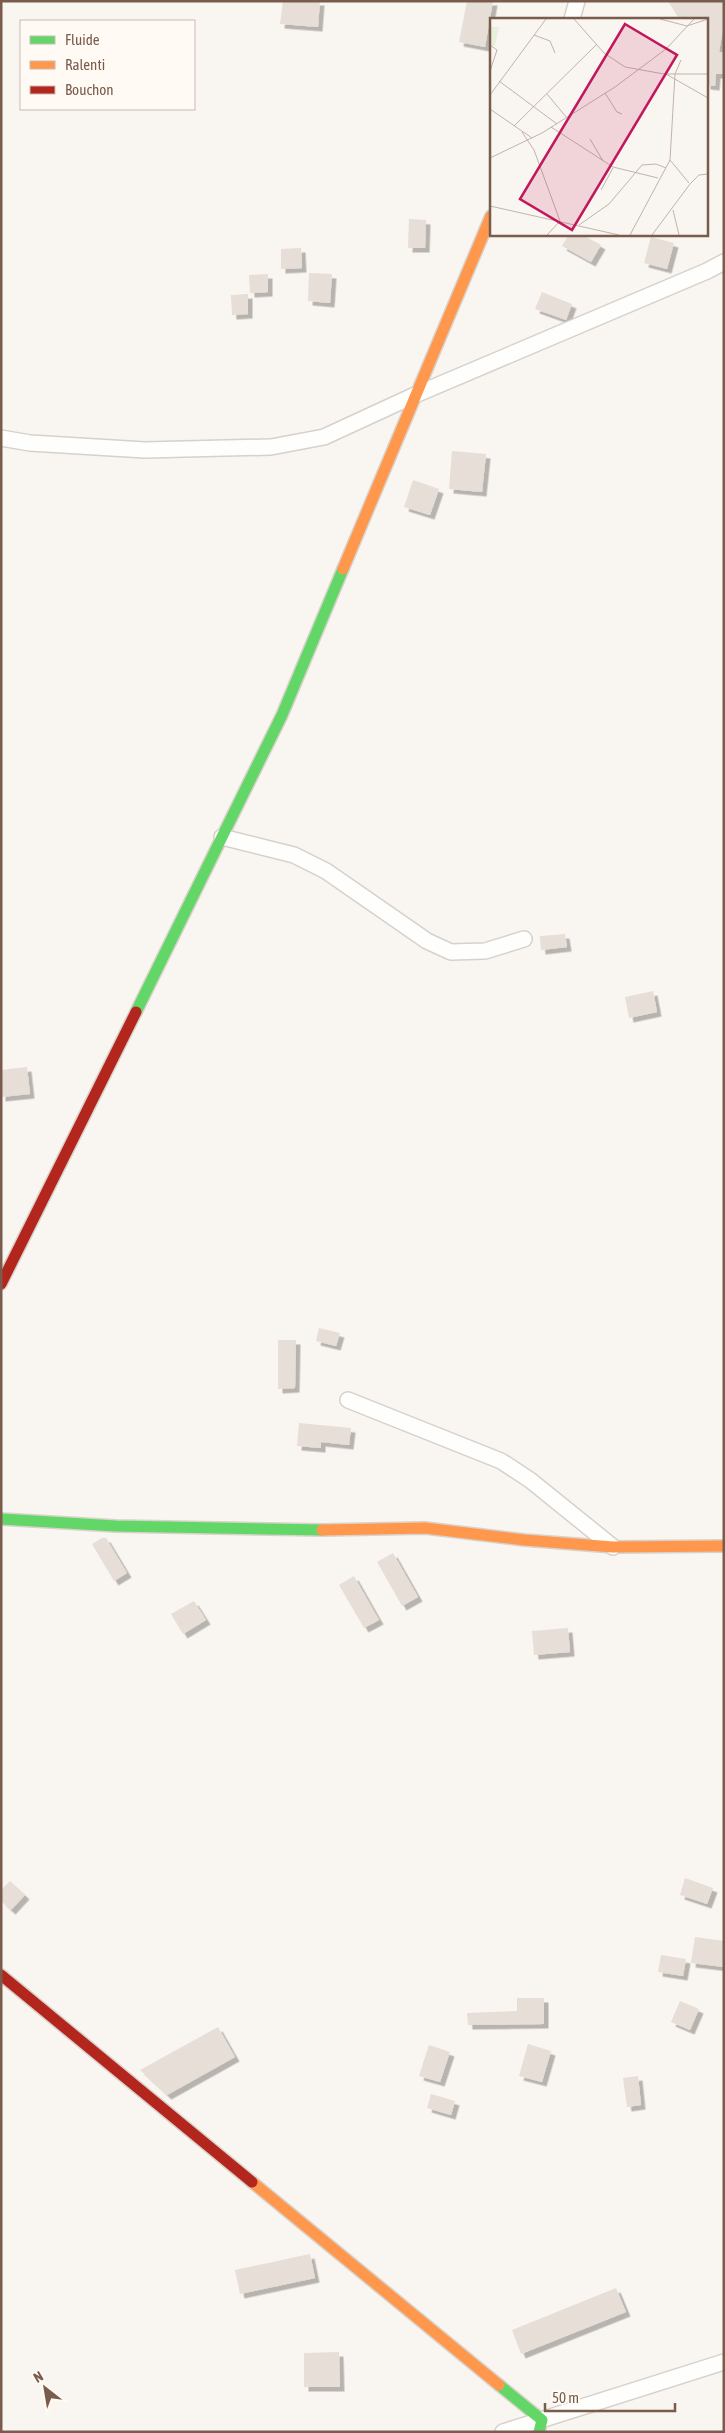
<svg xmlns="http://www.w3.org/2000/svg" width="725" height="2433" font-family="'Asap Condensed',sans-serif">
<style>
.building{fill:#e6ded7;filter:url(#shadow)}
.lines{fill:none;stroke-linecap:round;stroke-linejoin:round}
.street-casing{stroke:#d7d1cb;stroke-width:18}
.fast-casing{stroke:#d9d2cb;stroke-width:14}
.slow-casing{stroke:#d9d2cb;stroke-width:14}
.jam-casing{stroke:#d9d2cb;stroke-width:14}
.street{stroke:#fefefd;stroke-width:15}
.fast{stroke:#63d668;stroke-width:11}
.slow{stroke:#ff974d;stroke-width:11}
.jam{stroke:#b3261e;stroke-width:11}
.inset-road{fill:none;stroke:#c2b3aa;stroke-width:1}
.view{fill:#c2185b;fill-opacity:0.15;stroke:#c2185b;stroke-width:2.5}
.inset-edge{fill:none;stroke:#7a5c4d;stroke-width:2.5}
</style>
<defs>
<filter id="shadow"><feDropShadow dx="4.5" dy="4.5" stdDeviation="0" flood-color="#0004"/></filter>
</defs>
<rect width="100%" height="100%" fill="#f9f5f0"/>
<!-- building -->
<g class="building">
<polygon points="283,1 320,1 318,27 280,24"/>
<polygon points="467,1 493,1 485,47 459,42"/>
<polygon points="668,1 724,1 724,23 719,52 724,53 724,74 716,74 715,86 706,85 706,19 679,19"/>
<polygon points="409,219 426,220 425,248 408,248"/>
<polygon points="569,234 581,234 601,245 591,262 562,246"/>
<polygon points="651,237 674,243 667,269 644,263"/>
<polygon points="301,248 302,268 281,269 281,249"/>
<polygon points="309,273 332,274 330,303 308,301"/>
<polygon points="268,274 268,292 250,293 249,275"/>
<polygon points="542,292 572,304 566,320 535,309"/>
<polygon points="248,294 248,314 232,315 231,295"/>
<polygon points="452,451 486,454 482,492 449,489"/>
<polygon points="413,480 439,489 430,515 404,507"/>
<polygon points="565,934 567,947 541,950 540,936"/>
<polygon points="653,991 657,1012 629,1018 625,997"/>
<polygon points="27,1067 30,1094 1,1097 1,1070"/>
<polygon points="319,1328 340,1333 336,1346 316,1341"/>
<polygon points="278,1340 296,1340 295,1388 278,1389"/>
<polygon points="299,1423 351,1428 349,1445 321,1442 321,1448 297,1446"/>
<polygon points="102,1538 106,1538 127,1573 114,1581 92,1544"/>
<polygon points="393,1553 418,1597 402,1606 377,1562"/>
<polygon points="354,1576 379,1620 364,1628 339,1585"/>
<polygon points="194,1601 206,1620 183,1634 171,1614"/>
<polygon points="568,1628 570,1652 534,1655 532,1631"/>
<polygon points="685,1878 713,1888 707,1904 680,1895"/>
<polygon points="10,1881 25,1895 11,1910 1,1901 1,1890"/>
<polygon points="695,1937 724,1941 724,1967 691,1963"/>
<polygon points="661,1955 686,1959 683,1976 658,1972"/>
<polygon points="517,1998 544,1998 544,2024 468,2025 467,2013 517,2011"/>
<polygon points="680,2001 699,2009 690,2030 671,2022"/>
<polygon points="218,2027 235,2057 167,2095 140,2070"/>
<polygon points="528,2044 551,2051 542,2082 519,2076"/>
<polygon points="429,2045 450,2052 440,2082 419,2076"/>
<polygon points="638,2076 641,2105 627,2107 623,2078"/>
<polygon points="431,2094 455,2101 451,2115 427,2108"/>
<polygon points="310,2254 315,2278 240,2294 235,2270"/>
<polygon points="616,2288 626,2312 521,2354 512,2330"/>
<polygon points="339,2352 340,2387 304,2387 304,2353"/>
</g>
<g class="lines">
<defs>
<g id="street">
<polyline points="572,19 577,1"/>
<polyline points="1,438 30,443 145,450 271,447 324,437 415,395 707,271 724,262"/>
<polyline points="222,837 294,855 326,871 427,941 451,952 485,951 524,939"/>
<polyline points="348,1400 501,1461 530,1480 613,1547"/>
<polyline points="503,2432 724,2362"/>
</g>
<g id="fast">
<polyline points="136,1012 282,715 343,569"/>
<polyline points="1,1519 116,1526 322,1530"/>
<polyline points="499,2385 542,2420 539,2432"/>
</g>
<g id="slow">
<polyline points="343,569 491,216"/>
<polyline points="322,1530 425,1528 524,1540 613,1547 724,1546"/>
<polyline points="252,2182 499,2385"/>
</g>
<g id="jam">
<polyline points="1,1284 136,1012"/>
<polyline points="1,1975 252,2182"/>
</g>
</defs>
<!-- street casing -->
<use href="#street" class="street-casing"/>
<!-- fast casing -->
<use href="#fast" class="fast-casing"/>
<!-- slow casing -->
<use href="#slow" class="slow-casing"/>
<!-- jam casing -->
<use href="#jam" class="jam-casing"/>
<!-- street -->
<use href="#street" class="street"/>
<!-- fast -->
<use href="#fast" class="fast"/>
<!-- slow -->
<use href="#slow" class="slow"/>
<!-- jam -->
<use href="#jam" class="jam"/>
</g>
<!-- overview -->
<g transform="translate(490 18)">
<rect width="218" height="218" fill="#f9f5f0"/>
<path d="M0,9H9L5,28L0,27Z" fill="#e7f0db"/>
<path class="inset-road" d="M84,1L114,35L135,49L174,56H218M170,1L197,8L218,1M44,17L60,23L65,35M0,27L7,32L0,53M176,56L218,80M9,63L67,106M115,75L127,94L132,96M57,76L77,100M0,77L56,1M0,91L42,120M24,108L106,27M61,109L123,149L168,160M32,114L44,132L70,203L57,217M100,121L113,143M0,140L52,115L125,69L176,31L204,1M180,142L199,165M111,172L123,150M0,188L129,217M183,192L189,217M89,207L119,186L152,147L166,146L176,150M140,217L180,142L185,56L191,42M162,217L200,166L209,157L218,156"/>
<path class="view" d="M135,6L187,37L82,212L30,181Z"/>
<rect width="218" height="218" class="inset-edge"/>
</g>
<!-- border -->
<rect width="725" height="2433" fill="none" stroke="#7a5c4d" stroke-width="5"/>
<!-- legend -->
<rect x="20" y="20" width="175" height="90" fill="#fffaf3" stroke="#cabbb1"/>
<rect x="30" y="36" width="25" height="8" fill="#63d668" stroke="#cabbb1"/>
<text x="65" y="45" font-size="15" fill="#7a5c4d">Fluide</text>
<rect x="30" y="61" width="25" height="8" fill="#ff974d" stroke="#cabbb1"/>
<text x="65" y="70" font-size="15" fill="#7a5c4d">Ralenti</text>
<rect x="30" y="86" width="25" height="8" fill="#b3261e" stroke="#cabbb1"/>
<text x="65" y="95" font-size="15" fill="#7a5c4d">Bouchon</text>
<!-- north arrow -->
<g transform="translate(45 2388) rotate(329)" stroke="#fffaf3" stroke-width="4" paint-order="stroke">
<path d="M0-4L9 19L0 12L-9 19Z" fill="#7a5c4d"/>
<text y="-8" font-size="14" font-weight="bold" text-anchor="middle" fill="#7a5c4d">N</text>
</g>
<!-- scale -->
<path d="M545 2403v8h130v-8" fill="none" stroke="#7a5c4d" stroke-width="2.5"/>
<text x="552" y="2403" font-size="15" fill="#7a5c4d" stroke="#fffaf3" stroke-width="4" paint-order="stroke">50 m</text>
</svg>
